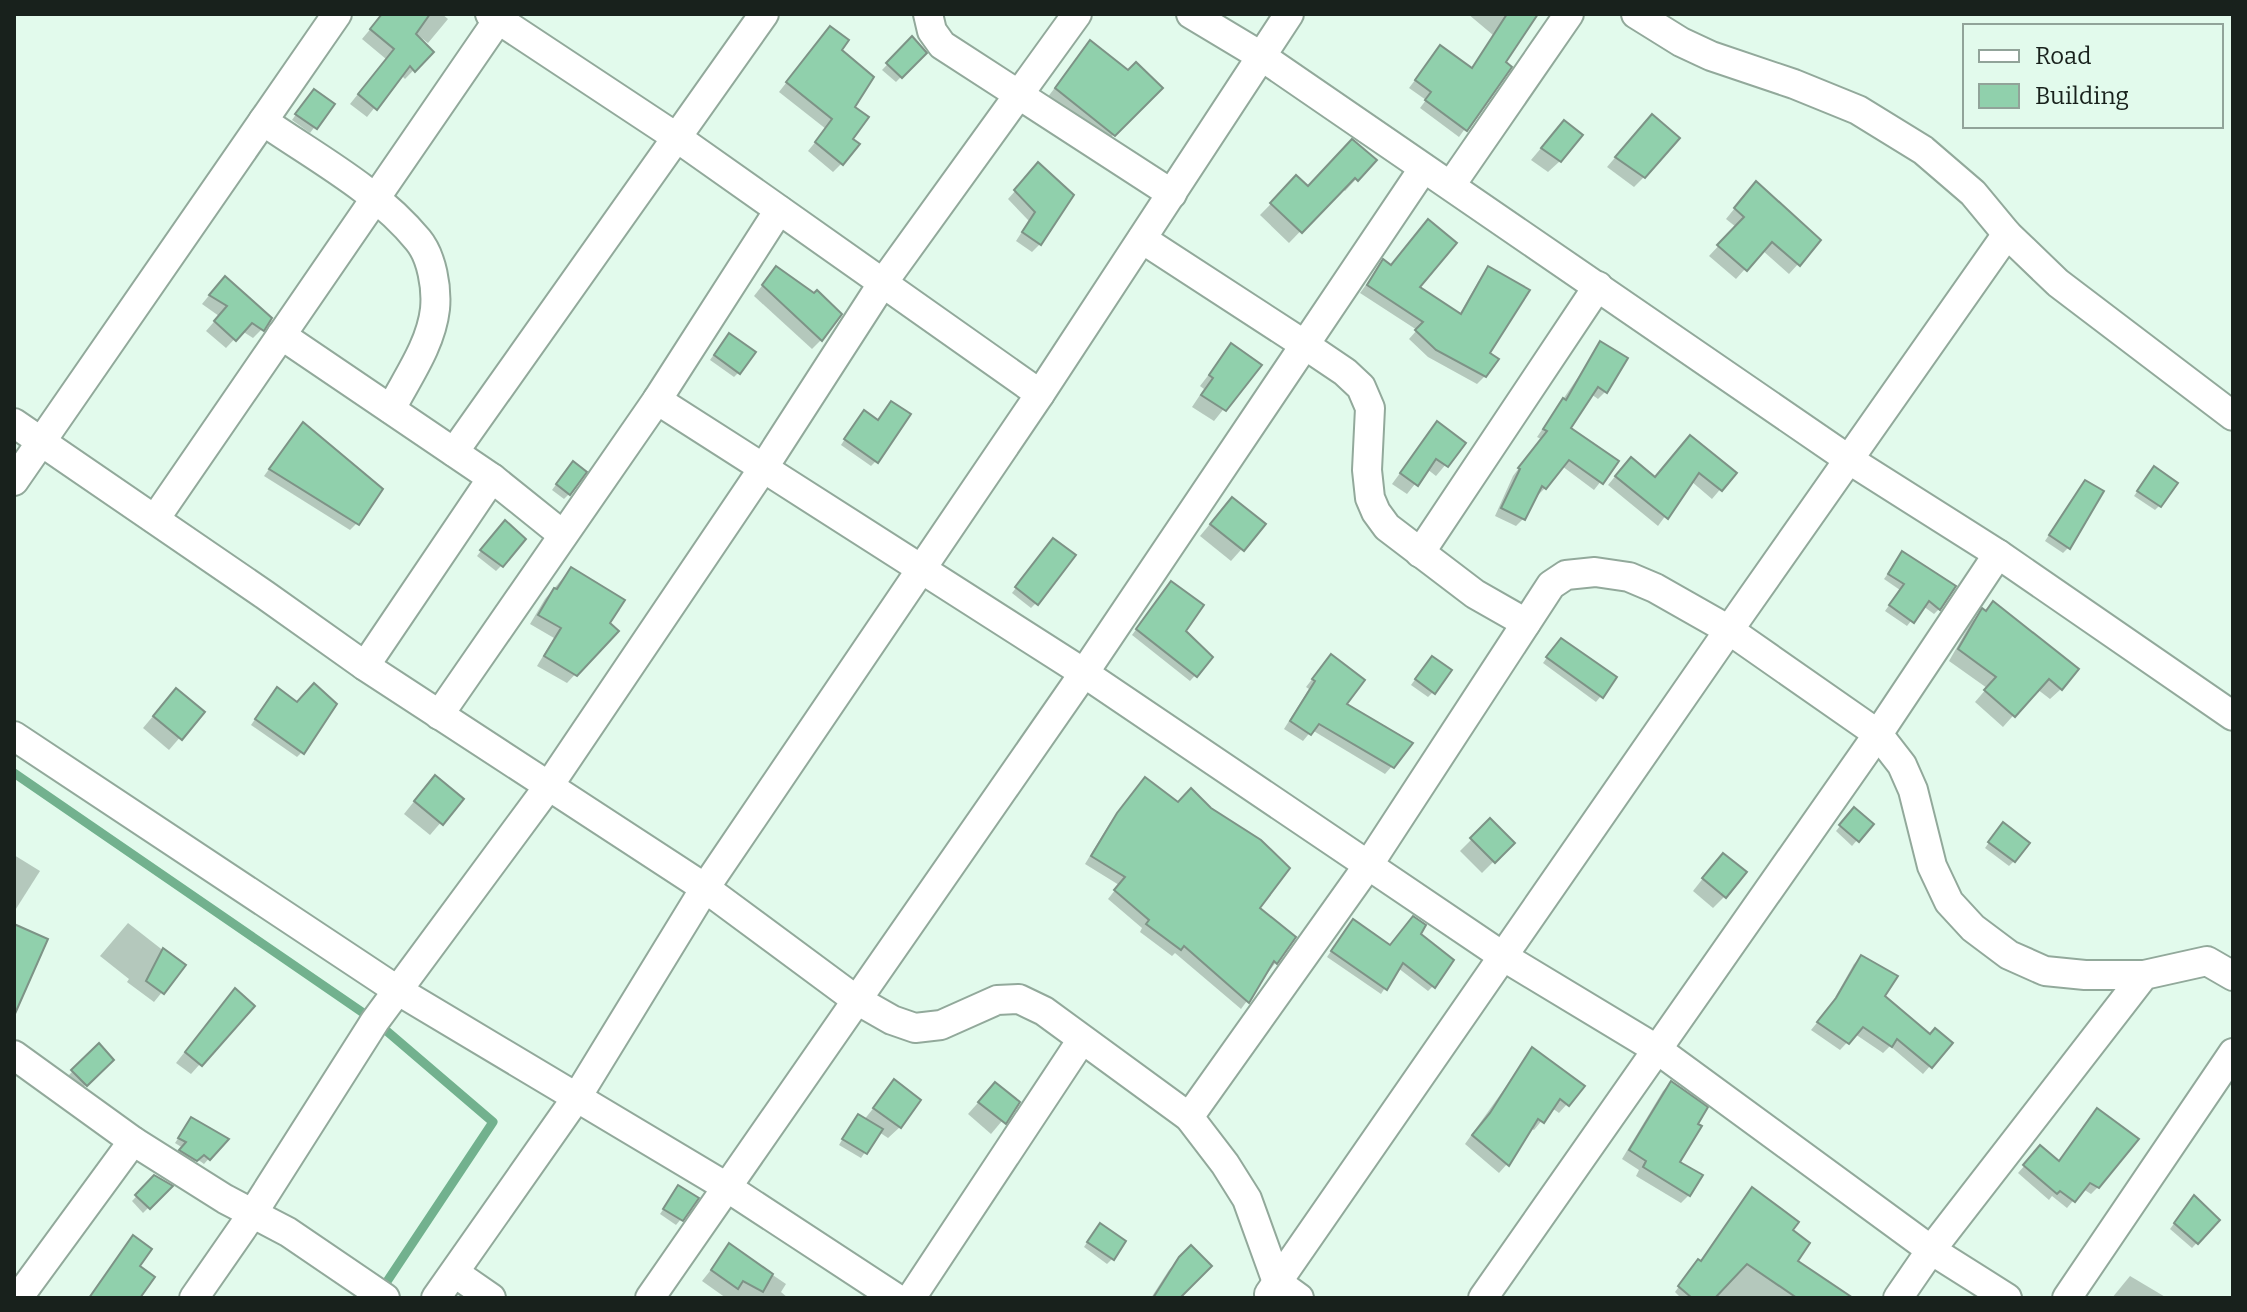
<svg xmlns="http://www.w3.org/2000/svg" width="2247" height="1312" font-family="Bitter,serif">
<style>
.shadow{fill:#0003}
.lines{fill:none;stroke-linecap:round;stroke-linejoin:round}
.stream{stroke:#72b18e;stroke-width:9}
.building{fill:#90d0ac;stroke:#7d9386;stroke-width:2}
.minor-casing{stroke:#92a99b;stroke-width:32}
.minor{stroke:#fff;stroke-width:28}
</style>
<rect width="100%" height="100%" fill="#e2faec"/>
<!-- shadow -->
<g class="shadow">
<polygon points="383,14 442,14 448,19 428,43 419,36 417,38 431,52 405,79 401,75 367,117 350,104 386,59 362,39"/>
<polygon points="1468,14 1519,14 1503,63 1509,67 1459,137 1420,108 1426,100 1409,88 1434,55 1471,70 1493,35"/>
<polygon points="821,38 839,50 852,108 851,140 842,163 833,172 808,151 826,129 779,92"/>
<polygon points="912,39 924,53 896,82 882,70"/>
<polygon points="1090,42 1128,73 1160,88 1105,143 1047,98"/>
<polygon points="309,96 332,104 310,133 292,120"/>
<polygon points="1642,126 1644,177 1634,187 1607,167"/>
<polygon points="1553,134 1560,161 1548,172 1531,160"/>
<polygon points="1374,160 1345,191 1342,188 1289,243 1260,215 1296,178 1307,189"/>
<polygon points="1031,173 1040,244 1032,252 1016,241 1029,221 1008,199"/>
<polygon points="1747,193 1819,241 1789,274 1762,250 1736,279 1709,256 1736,227 1726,219"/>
<polygon points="1383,262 1459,315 1481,277 1489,269 1487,353 1485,376 1477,384 1428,357 1409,339 1417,330 1360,293"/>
<polygon points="776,268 821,340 812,349 754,296"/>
<polygon points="216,287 262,329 253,338 242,331 226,348 206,331 219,316 202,304"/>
<polygon points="724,340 739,372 734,377 710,360"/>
<polygon points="1601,344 1606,391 1598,399 1591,394 1568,428 1616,462 1594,490 1562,466 1545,488 1538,495 1536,494 1524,518 1516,526 1495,516 1513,476 1541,439 1537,437"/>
<polygon points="1231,346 1259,365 1214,421 1192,407 1204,389 1200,386"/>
<polygon points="859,417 877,422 876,461 871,466 841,445"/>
<polygon points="1437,423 1463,444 1436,476 1427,469 1407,494 1392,484"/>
<polygon points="296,432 357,523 350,530 264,476"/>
<polygon points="1681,446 1734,473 1712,499 1691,481 1658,526 1608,485 1622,468 1654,479"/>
<polygon points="568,468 569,494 564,499 552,490"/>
<polygon points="2149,474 2160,505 2155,510 2134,496"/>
<polygon points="2080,488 2068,548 2063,553 2045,541"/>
<polygon points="1221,511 1263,525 1231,561 1200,536"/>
<polygon points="500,527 501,566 496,571 477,556"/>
<polygon points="1048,546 1036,603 1031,608 1012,593"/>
<polygon points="1902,554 1939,609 1934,614 1923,606 1907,626 1885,611 1900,590 1884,579"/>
<polygon points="571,569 616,631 567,683 537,666 554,638 530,624 545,599"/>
<polygon points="1166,589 1183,631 1211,658 1190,681 1132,635"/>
<polygon points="1993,603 2061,689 2050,699 2037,689 2003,727 1975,702 1987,688 1949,661 1972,621"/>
<polygon points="1556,645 1601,696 1596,702 1543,663"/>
<polygon points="1427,663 1433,692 1428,697 1411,685"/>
<polygon points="1324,664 1344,705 1392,766 1385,774 1312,730 1303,741 1284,729 1309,689 1306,687"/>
<polygon points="272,695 302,752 297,757 251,725"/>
<polygon points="165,702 202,712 169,750 143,728"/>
<polygon points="1137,787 1257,908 1276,962 1241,1009 1175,953 1172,956 1140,932 1142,928 1108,899 1119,885 1085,864 1110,823"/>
<polygon points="424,789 461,799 430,835 404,814"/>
<polygon points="1849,815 1871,824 1852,846 1836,831"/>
<polygon points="1490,821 1512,843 1482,873 1460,851"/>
<polygon points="1998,830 2014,861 2009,866 1985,848"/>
<polygon points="14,855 40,871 14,912"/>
<polygon points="1712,867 1725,896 1713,908 1693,891"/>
<polygon points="128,923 183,966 154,1002 127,982 129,979 100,956"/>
<polygon points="1348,927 1389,948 1418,934 1433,986 1428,991 1398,968 1381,994 1327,957"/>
<polygon points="1861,957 1882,996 1930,1036 1950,1043 1923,1074 1890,1046 1883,1053 1855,1034 1840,1050 1811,1030 1829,1008 1854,964"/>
<polygon points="226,1000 252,1006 191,1074 176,1063"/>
<polygon points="98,1046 111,1060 80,1090 68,1076"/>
<polygon points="1532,1050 1582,1087 1559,1113 1552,1108 1534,1130 1530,1128 1507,1164 1499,1173 1465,1144"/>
<polygon points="894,1082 919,1100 900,1127 888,1138 879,1132 861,1158 839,1145 853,1121 858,1116 864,1120"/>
<polygon points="1671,1083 1678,1162 1689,1195 1681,1203 1636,1176 1639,1170 1622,1159 1663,1091"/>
<polygon points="984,1096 1017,1103 991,1134 968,1114"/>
<polygon points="2090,1118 2098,1187 2091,1194 2083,1189 2067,1208 2052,1196 2049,1200 2018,1173 2034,1155 2058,1163"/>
<polygon points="191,1119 226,1139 204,1164 197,1159 191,1165 175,1156 183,1148 175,1143"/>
<polygon points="155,1177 170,1186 143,1213 132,1201"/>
<polygon points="678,1188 681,1219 676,1225 660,1214"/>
<polygon points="2189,1203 2218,1220 2192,1248 2170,1229"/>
<polygon points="1095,1230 1112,1259 1107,1264 1084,1247"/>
<polygon points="1790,1231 1795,1261 1850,1298 1681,1298 1675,1292 1694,1266"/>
<polygon points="730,1246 786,1284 781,1292 788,1298 726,1298 702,1281"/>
<polygon points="1191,1248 1177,1298 1151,1298 1169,1270"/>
<polygon points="2130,1276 2167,1298 2112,1298"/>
</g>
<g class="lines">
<!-- stream -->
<polyline class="stream" points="14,773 375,1021 493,1122 380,1292"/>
</g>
<!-- building -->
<g class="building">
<polygon points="382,14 430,14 416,34 434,52 415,72 410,66 377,110 358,94 394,49 370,29"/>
<polygon points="1507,14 1538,14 1506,62 1512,67 1467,131 1425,100 1431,92 1415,80 1440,45 1472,68"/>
<polygon points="830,26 849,40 842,50 874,77 855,107 869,117 853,139 860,144 843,165 815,142 832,119 786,82"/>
<polygon points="912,36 927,53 902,78 886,63"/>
<polygon points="1090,40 1128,70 1136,62 1163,88 1115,136 1055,88"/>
<polygon points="314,89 335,104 317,129 295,114"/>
<polygon points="1652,114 1680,138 1645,178 1615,157"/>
<polygon points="1564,120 1583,135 1561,162 1541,148"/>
<polygon points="1352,139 1377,160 1358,181 1355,178 1302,233 1270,203 1296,175 1308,186"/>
<polygon points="1038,162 1074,195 1041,245 1022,232 1035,212 1014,190"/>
<polygon points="1756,181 1821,240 1800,266 1772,242 1747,271 1717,245 1744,217 1734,208"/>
<polygon points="1428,219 1457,243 1420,287 1461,314 1488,266 1530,290 1490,353 1499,359 1486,377 1436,350 1415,330 1423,322 1367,285 1383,259 1391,265"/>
<polygon points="776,266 814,293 817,290 842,314 822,341 762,285"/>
<polygon points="225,276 272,318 264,331 252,323 236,341 214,321 227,306 209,295"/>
<polygon points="729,333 756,352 740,374 714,355"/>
<polygon points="1600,341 1628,358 1607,393 1598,387 1571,428 1619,461 1603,484 1569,460 1546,489 1542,486 1525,520 1501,508 1520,469 1518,468 1547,431 1543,429 1563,398 1566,400"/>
<polygon points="1231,343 1262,365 1226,411 1201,395 1213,378 1209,375"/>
<polygon points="891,401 911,414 878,463 844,439 864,410 878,420"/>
<polygon points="1437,421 1466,443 1448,467 1436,459 1418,486 1400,473"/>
<polygon points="303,422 383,489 359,525 269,469"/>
<polygon points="1690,435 1737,473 1722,491 1699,473 1668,519 1615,476 1631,457 1655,477"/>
<polygon points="573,461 587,472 570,495 556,484"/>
<polygon points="2154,466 2178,483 2161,507 2137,491"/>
<polygon points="2085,480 2104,491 2070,549 2049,535"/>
<polygon points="1232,497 1266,524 1244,551 1210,524"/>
<polygon points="505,520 526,539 503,567 480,550"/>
<polygon points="1053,538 1076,555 1038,605 1015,587"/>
<polygon points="1902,551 1956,586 1940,610 1929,601 1914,623 1889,605 1904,584 1888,574"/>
<polygon points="571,567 625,600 610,623 619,631 577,676 544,656 561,628 538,615 554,588 557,589"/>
<polygon points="1171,581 1204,605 1186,631 1213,657 1197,677 1136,629"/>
<polygon points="1993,601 2079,669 2062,690 2049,679 2015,717 1984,690 1996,677 1958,649 1982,608 1986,611"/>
<polygon points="1561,638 1617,677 1603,698 1546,657"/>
<polygon points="1331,654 1365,680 1347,704 1413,743 1394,768 1319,724 1311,735 1290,721 1315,681 1312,679"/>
<polygon points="1432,656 1452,670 1435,694 1415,679"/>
<polygon points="314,683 337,704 304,754 255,719 277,687 297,702"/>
<polygon points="176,688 205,712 182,740 153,716"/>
<polygon points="435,775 464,799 443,825 414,801"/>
<polygon points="1145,777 1178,802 1191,788 1211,808 1261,840 1290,868 1260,908 1296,937 1277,964 1274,961 1249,1003 1184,946 1181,950 1146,924 1149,920 1114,890 1125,877 1091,856 1117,813"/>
<polygon points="1854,807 1874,824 1859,842 1839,825"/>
<polygon points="1490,818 1515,843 1495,863 1470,838"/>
<polygon points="2003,822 2030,843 2015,862 1988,842"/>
<polygon points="1723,853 1747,872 1726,898 1702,878"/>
<polygon points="1413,916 1426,925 1421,934 1454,960 1435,988 1403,963 1387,990 1331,951 1353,919 1390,945"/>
<polygon points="14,924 48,939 14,1016"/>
<polygon points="163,948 186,965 164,994 146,981"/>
<polygon points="1861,955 1898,976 1885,996 1930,1034 1935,1028 1953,1043 1932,1068 1897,1039 1892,1047 1863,1027 1849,1044 1817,1022 1836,998"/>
<polygon points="235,988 255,1006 202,1066 185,1052"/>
<polygon points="99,1043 114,1060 87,1086 71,1070"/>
<polygon points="1532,1047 1585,1086 1569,1106 1560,1099 1544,1123 1538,1119 1509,1166 1472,1135 1490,1113"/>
<polygon points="894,1079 921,1100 901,1128 873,1108"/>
<polygon points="1671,1081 1708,1107 1698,1124 1702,1126 1680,1162 1703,1175 1690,1196 1643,1167 1646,1161 1629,1150"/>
<polygon points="995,1082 1020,1102 1006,1124 978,1102"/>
<polygon points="2097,1108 2139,1139 2099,1188 2090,1183 2075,1202 2060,1191 2057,1194 2023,1165 2040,1145 2059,1161"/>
<polygon points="858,1114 883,1129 867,1154 842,1139"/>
<polygon points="191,1117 229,1139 210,1160 204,1155 197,1161 179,1150 186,1142 178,1138"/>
<polygon points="154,1175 173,1186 150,1209 135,1195"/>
<polygon points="678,1185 699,1198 683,1221 663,1209"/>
<polygon points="1752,1187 1799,1222 1793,1230 1810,1243 1798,1261 1853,1298 1797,1298 1747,1264 1715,1298 1692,1298 1678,1286 1698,1259 1701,1261"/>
<polygon points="2194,1195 2220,1220 2198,1244 2174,1223"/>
<polygon points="1100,1223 1126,1241 1114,1260 1087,1242"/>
<polygon points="133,1235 152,1249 140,1266 155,1277 140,1298 89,1298"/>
<polygon points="729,1243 773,1274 763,1292 743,1281 738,1289 711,1270"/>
<polygon points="1191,1245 1212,1266 1180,1298 1153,1298 1179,1257"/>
</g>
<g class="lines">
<defs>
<g id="minor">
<polyline points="490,14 676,137 1040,394"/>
<polyline points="928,14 932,31 942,45 1172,194"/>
<polyline points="1191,14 1261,56 1848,459 1998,554 2233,716"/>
<polyline points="1636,14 1681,42 1711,56 1794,84 1858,110 1923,150 1973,193 2007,234 2058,283 2233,416"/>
<path d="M263,121C315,157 377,190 418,240C432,257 437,288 435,309C431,345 407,378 391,409"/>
<polyline points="1451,185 1569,14"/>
<polyline points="1142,239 1305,345 1345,372 1361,387 1370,408 1367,470 1370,498 1376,512 1387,527 1475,594 1526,623"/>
<polyline points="281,335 492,478 563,535"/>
<polyline points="657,400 1084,673 1504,957 1658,1050 1931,1250 2007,1298"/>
<polyline points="14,423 265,595 365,666 705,888 855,999 892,1020 915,1028 941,1025 997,1000 1019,999 1044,1011 1189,1117 1225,1164 1247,1199 1277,1282 1299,1298"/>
<polyline points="454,452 764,14"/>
<polyline points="14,481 337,14"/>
<polyline points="155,519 502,14"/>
<polyline points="1420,553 1598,286"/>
<polyline points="365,666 492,478"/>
<polyline points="439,715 657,400 779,210"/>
<polyline points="14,736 397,990 725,1186 896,1298"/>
<polyline points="14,1055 133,1141 225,1199 288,1232 385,1298"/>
<polyline points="1189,1117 1369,864 1551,585 1566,575 1595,572 1629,577 1655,588 1729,630 1878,734 1902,765 1913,790 1932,866 1949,902 1973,928 2009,955 2045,971 2085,975 2144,975"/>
<polyline points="455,1273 491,1298"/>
<polyline points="1269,1294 1729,630 2007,234"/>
<polyline points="18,1298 133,1141"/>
<polyline points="194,1298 253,1213 375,1021 548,787 764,467 882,284 1077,14"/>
<polyline points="436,1298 577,1097 705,888 1040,394 1289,14"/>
<polyline points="650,1298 1084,673 1423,169"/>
<polyline points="911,1298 1081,1041"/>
<polyline points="1483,1298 1878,734 1998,554"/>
<polyline points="1898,1298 1931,1250 2144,975 2207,961 2233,976"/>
<polyline points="2067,1298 2233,1053"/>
</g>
</defs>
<!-- minor casing -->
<use href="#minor" class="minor-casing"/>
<!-- minor -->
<use href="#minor" class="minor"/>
</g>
<!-- border -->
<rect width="2247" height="1312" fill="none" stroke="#18211c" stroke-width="32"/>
<!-- legend -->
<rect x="1963" y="24" width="260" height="104" fill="#e2faec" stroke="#91a399" stroke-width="2"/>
<rect x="1979" y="50" width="40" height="12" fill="#ffffff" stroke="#91a399" stroke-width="2"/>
<text x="2035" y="64" font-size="24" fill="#18211c">Road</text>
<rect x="1979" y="84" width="40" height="24" fill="#90d0ac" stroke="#91a399" stroke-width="2"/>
<text x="2035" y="104" font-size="24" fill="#18211c">Building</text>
</svg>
